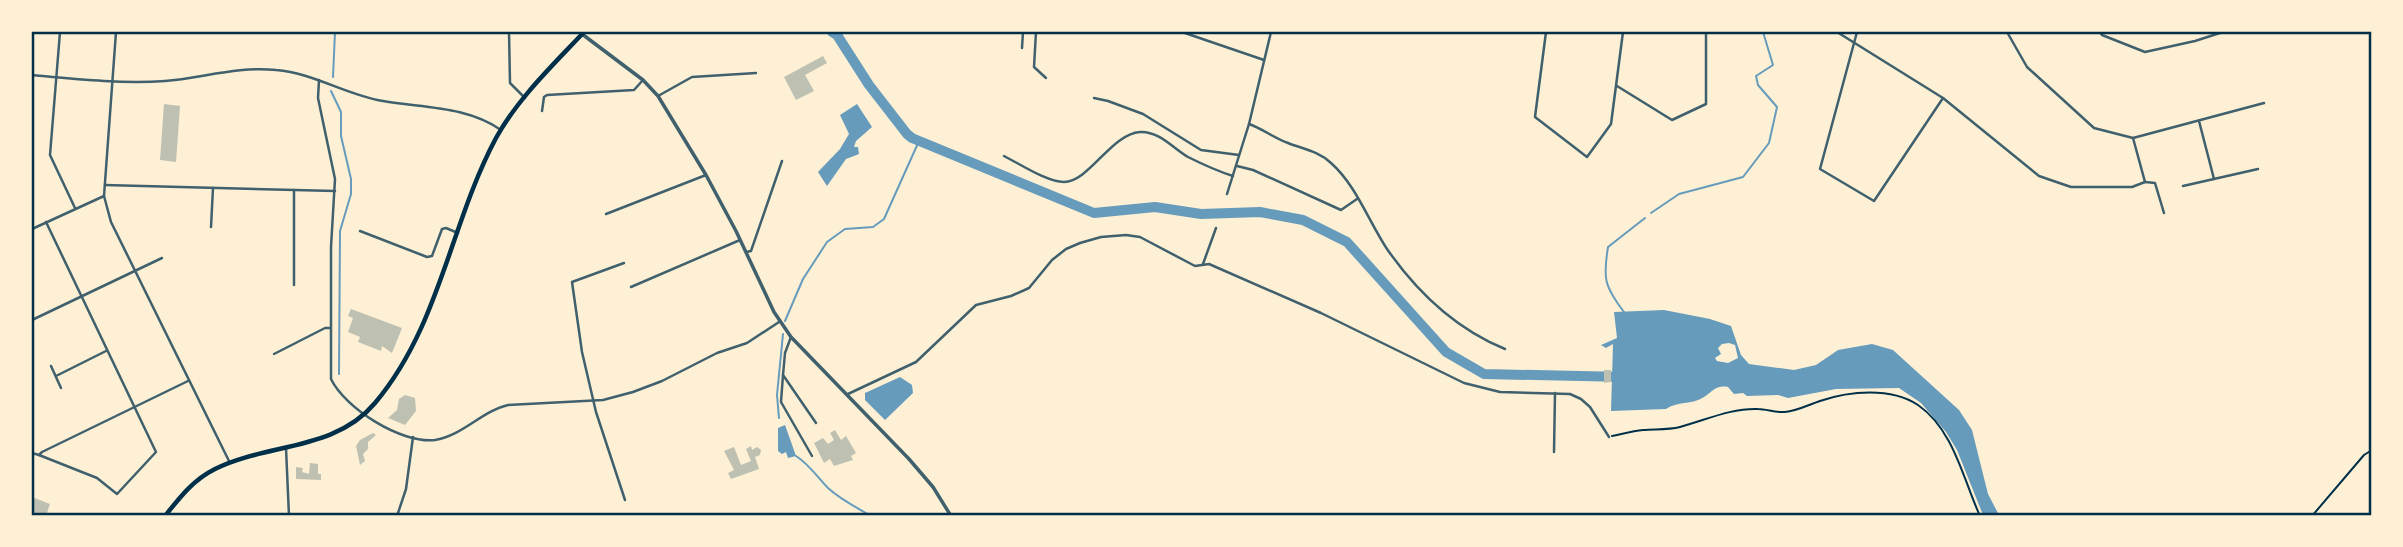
<svg xmlns="http://www.w3.org/2000/svg" width="2403" height="547" font-family="Poppins,sans-serif">
<style>
.water{fill:#669bbc;fill-rule:evenodd}
.lines{fill:none;stroke-linecap:round;stroke-linejoin:round}
.stream{stroke:#669bbc;stroke-width:2}
.river{stroke:#669bbc;stroke-width:10}
.building{fill:#bec0b2}
.path{stroke:#003049;stroke-width:2}
.minor{stroke:#3f606c;stroke-width:2.5}
.tertiary{stroke:#3f606c;stroke-width:3.5}
.secondary{stroke:#003049;stroke-width:4.5}
.neatline{fill:none;stroke:#003049;stroke-width:2.5}
</style>
<rect width="100%" height="100%" fill="#fdf0d5"/>
<!-- water -->
<g class="water">
<polygon points="857,104 872,127 856,141 854,147 858,147 859,154 846,159 827,186 818,172 840,149 849,134 840,115"/>
<path d="M1664,310L1710,319L1731,326L1741,355L1749,364L1794,370L1816,365L1838,350L1872,344L1893,350L1959,410L1972,430L1988,494L1999,515H1983L1957,450L1946,432L1921,403L1899,388L1836,389L1788,398L1778,395L1747,396L1743,393L1734,394L1728,387C1715,385 1714,391 1704,397C1692,405 1677,401 1666,409L1611,411L1613,344L1606,348L1601,345L1617,338L1614,312ZM1729,343L1735,345L1738,358L1728,363L1717,361L1715,358L1721,354L1718,348L1722,344Z"/>
<polygon points="900,377 912,385 913,393 885,420 865,400 865,393"/>
<polygon points="785,425 796,456 788,458 786,452 782,454 778,451 778,428"/>
</g>
<g class="lines">
<!-- stream -->
<g class="stream">
<polyline points="333,77 335,32"/>
<polyline points="331,91 341,112 341,136 351,179 351,194 340,231 339,374"/>
<polyline points="1651,213 1679,194 1743,177 1769,143 1777,107 1758,85 1756,76 1773,65 1763,32"/>
<path d="M1624,312C1604,286 1603,278 1608,247L1645,218"/>
<polyline points="785,321 803,279 827,242 845,229 873,227 884,219 919,141"/>
<polyline points="779,418 777,395 783,334"/>
<path d="M796,456C810,465 817,477 828,488C841,500 856,507 871,516"/>
</g>
<!-- river -->
<polyline class="river" points="832,32 837,35 869,85 907,134 912,138 1094,213 1155,207 1201,214 1260,212 1303,220 1347,242 1446,352 1484,374 1626,377"/>
</g>
<!-- building -->
<g class="building">
<polygon points="823,56 827,63 805,75 814,91 796,100 784,77"/>
<polygon points="164,104 180,106 176,162 160,160"/>
<polygon points="351,309 402,328 392,353 382,346 381,351 358,342 360,337 348,332 353,318 348,316"/>
<polygon points="1604,370 1611,370 1611,382 1604,383"/>
<polygon points="405,395 415,398 416,411 405,425 388,418 397,410 399,399"/>
<polygon points="835,430 841,440 846,436 856,453 851,456 853,460 834,466 830,459 824,463 814,443 823,438 828,444 834,440 830,433"/>
<polygon points="373,433 376,435 368,442 368,449 363,454 365,461 360,465 356,446 360,440"/>
<polygon points="751,446 752,450 757,447 761,450 760,455 755,457 759,469 731,479 728,473 734,470 724,451 734,447 741,465 751,461 746,449"/>
<polygon points="310,463 318,464 318,474 321,474 321,480 296,479 296,467 303,468 302,472 309,474"/>
<polygon points="32,497 50,504 46,516 32,516"/>
</g>
<g class="lines">
<!-- path -->
<g class="path">
<path d="M1612,436C1622,434 1633,431 1643,430C1656,429 1668,430 1680,427C1706,420 1731,408 1758,409C1767,409 1775,413 1785,412C1797,411 1808,405 1820,401C1849,391 1891,387 1918,405C1954,430 1963,479 1980,516"/>
<polyline points="2312,516 2364,455 2372,450"/>
</g>
<!-- minor -->
<g class="minor">
<polyline points="60,32 50,155 75,208"/>
<polyline points="116,32 104,196 111,222 229,461"/>
<polyline points="509,32 510,83 525,98"/>
<polyline points="1036,32 1034,67 1046,78"/>
<polyline points="1182,32 1264,60"/>
<polyline points="1546,32 1535,117 1587,157 1611,124 1623,32"/>
<polyline points="1837,32 1943,98 2039,176 2071,187 2132,187 2145,182 2133,138"/>
<polyline points="1857,32 1820,169 1874,201 1943,98"/>
<polyline points="2007,32 2027,67 2094,128 2133,138 2264,103"/>
<polyline points="2100,32 2102,35 2145,52 2195,41 2223,32"/>
<polyline points="1022,48 1023,32"/>
<path d="M32,75C75,79 121,84 165,81C202,78 238,66 276,70C314,73 346,95 383,101C423,108 467,106 501,130"/>
<path d="M319,80L318,98L335,179L331,247V379C345,408 401,444 435,440C462,436 482,411 508,405L603,400L633,392L662,381L717,353L747,343L779,322"/>
<polyline points="1617,86 1672,120 1706,104 1706,32"/>
<polyline points="658,96 692,77 756,73"/>
<polyline points="1094,98 1108,101 1143,114 1201,150 1239,155"/>
<polyline points="542,111 544,97 547,95 634,90 643,80"/>
<polyline points="2199,121 2214,179"/>
<path d="M1249,124C1263,129 1274,138 1288,143C1303,149 1318,151 1331,163C1356,185 1369,222 1387,249C1417,292 1456,329 1505,349"/>
<path d="M1004,156C1020,164 1047,182 1064,182C1089,182 1111,134 1140,132C1159,131 1173,148 1188,157C1202,164 1217,171 1233,176"/>
<polyline points="1237,166 1253,170 1341,210 1357,199"/>
<polyline points="2145,182 2155,183 2164,213"/>
<polyline points="105,185 335,191"/>
<polyline points="2183,186 2258,169"/>
<polyline points="1227,194 1249,124 1271,32"/>
<polyline points="606,214 706,175"/>
<polyline points="211,227 213,188"/>
<polyline points="32,229 104,196"/>
<polyline points="360,231 427,257 432,256 442,229 446,228 458,233"/>
<polyline points="746,252 751,251 782,161"/>
<polyline points="624,263 572,282 582,352 596,412 625,500"/>
<polyline points="1203,264 1216,228"/>
<polyline points="294,285 294,190"/>
<polyline points="631,287 740,240"/>
<polyline points="32,320 162,258"/>
<polyline points="791,337 785,353 783,375 816,423"/>
<polyline points="274,354 325,328 330,328"/>
<polyline points="51,366 61,388"/>
<polyline points="783,375 781,402 812,456"/>
<polyline points="56,376 106,351"/>
<polyline points="848,394 916,362 976,305 1011,296 1029,288 1052,260 1066,249 1080,243 1101,237 1126,235 1140,237 1195,266 1209,264 1321,313 1464,383 1500,392 1570,394 1581,399 1590,407 1609,437"/>
<polyline points="286,448 289,516"/>
<polyline points="1554,452 1555,393"/>
<polyline points="32,453 39,455 42,452 188,381"/>
<polyline points="39,455 97,478 117,494 156,452 46,222"/>
<polyline points="397,516 406,489 413,437"/>
</g>
<!-- tertiary -->
<polyline class="tertiary" points="582,34 643,80 658,96 706,175 736,231 774,312 791,337 909,459 933,487 951,516"/>
<!-- secondary -->
<path class="secondary" d="M165,516C180,497 193,480 215,469C267,443 335,451 375,403C440,326 450,224 496,138C518,98 554,64 584,32"/>
</g>
<!-- border -->
<rect width="2403" height="547" fill="none" stroke="#fdf0d5" stroke-width="66"/>
<rect x="33" y="33" width="2337" height="481" class="neatline"/>
</svg>
